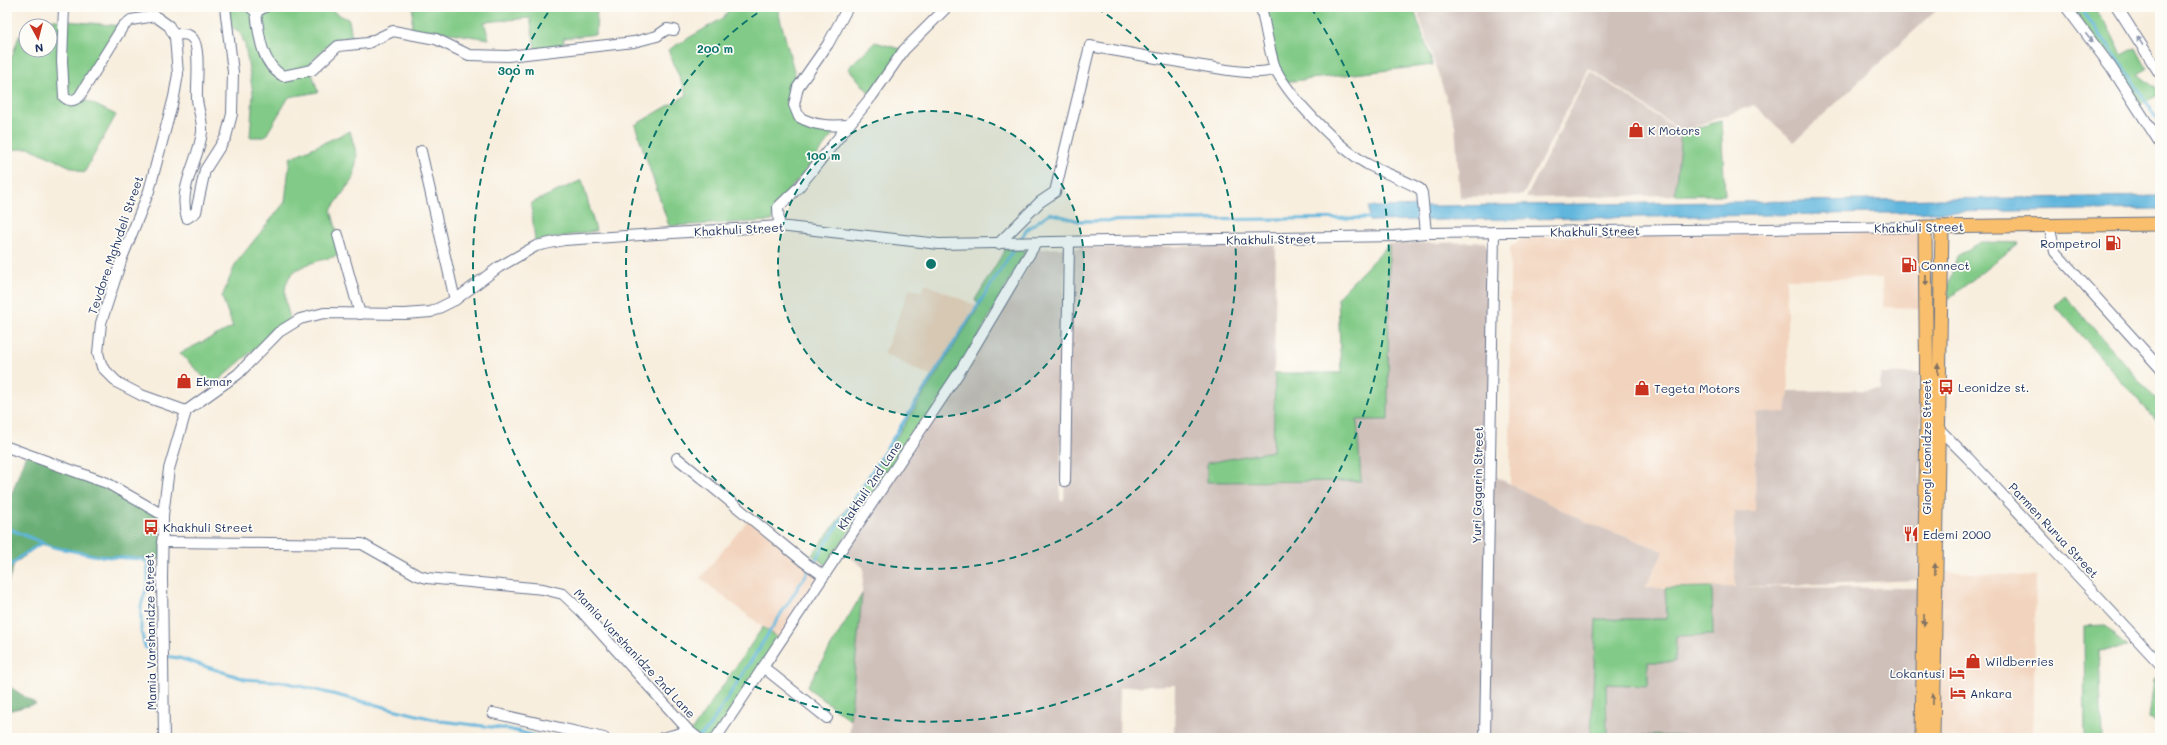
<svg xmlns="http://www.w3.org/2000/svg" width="2167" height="745" font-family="Mali,sans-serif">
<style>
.built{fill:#f2d4be}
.industrial{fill:#cfc0ba}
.green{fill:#82ca87;stroke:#4e7c72}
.forest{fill:#69ae74;stroke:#426e69}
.water{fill:#60b6dd;stroke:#3e729e}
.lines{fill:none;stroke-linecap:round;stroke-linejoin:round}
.stream{stroke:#60b6dd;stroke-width:3}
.minor-casing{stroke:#68728b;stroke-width:12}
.major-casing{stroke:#68728b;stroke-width:15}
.minor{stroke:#fff;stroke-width:10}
.major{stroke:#f9bf6c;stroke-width:13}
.oneway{fill:#8d97ae}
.oneway2{fill:#7f7064}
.ring{fill:none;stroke:#0f766e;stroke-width:2;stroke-dasharray:7 5}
.labels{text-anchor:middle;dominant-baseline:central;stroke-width:3.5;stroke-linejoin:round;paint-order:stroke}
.poi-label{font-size:12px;fill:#1b2f5e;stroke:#fdfcf7;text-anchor:start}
.street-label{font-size:12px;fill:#1b2f5e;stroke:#fdfcf7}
.centre{fill:#0f766e;stroke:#fdfcf7;stroke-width:2}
.ring-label{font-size:12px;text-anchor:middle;font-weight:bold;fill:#0f766e;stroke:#fdfcf7;stroke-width:3.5;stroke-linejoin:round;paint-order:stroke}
</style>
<rect width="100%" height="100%" fill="#fdfcf7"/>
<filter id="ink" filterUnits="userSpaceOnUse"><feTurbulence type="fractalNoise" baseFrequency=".025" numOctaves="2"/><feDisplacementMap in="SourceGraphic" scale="8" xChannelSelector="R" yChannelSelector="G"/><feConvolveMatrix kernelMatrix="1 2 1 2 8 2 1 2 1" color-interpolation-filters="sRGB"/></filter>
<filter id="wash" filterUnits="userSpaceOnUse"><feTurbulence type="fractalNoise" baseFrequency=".012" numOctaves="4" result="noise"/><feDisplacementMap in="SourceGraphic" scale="16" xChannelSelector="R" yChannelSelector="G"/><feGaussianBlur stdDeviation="0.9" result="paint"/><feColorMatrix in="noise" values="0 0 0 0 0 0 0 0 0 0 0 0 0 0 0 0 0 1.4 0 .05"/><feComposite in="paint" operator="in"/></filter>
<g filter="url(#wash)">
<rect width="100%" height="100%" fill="#f8eede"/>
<!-- built -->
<g class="built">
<polygon points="1919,233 1921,308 1883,307 1882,278 1786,279 1789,391 1786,412 1756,413 1755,512 1734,512 1735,587 1644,588 1664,551 1586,522 1510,484 1510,247 1525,237"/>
<polygon points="926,284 977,306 932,377 884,354 910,288 921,292"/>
<polygon points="750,518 824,576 781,641 700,578"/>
<polygon points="1941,571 2036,577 2033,738 1935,738"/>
</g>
<!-- industrial -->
<g class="industrial">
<polygon points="1416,7 1940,7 1794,142 1754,105 1682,131 1589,68 1523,195 1460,197 1455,125"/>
<polygon points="1590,71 1681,132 1675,195 1526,198"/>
<polygon points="1485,242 1494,254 1490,474 1586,522 1664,551 1645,588 1665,588 1667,619 1596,619 1591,738 1174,738 1175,685 1120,687 1119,738 849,738 864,568 841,550 874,501 880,501 1039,249 1065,248 1060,500 1064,500 1073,248 1276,245 1273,451 1207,463 1361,481 1357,420 1388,420 1389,244"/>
<polygon points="1921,373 1919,580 1739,587 1920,588 1916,738 1702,738 1701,736 1607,735 1606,684 1648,685 1648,662 1676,636 1713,635 1712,587 1735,587 1734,512 1755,512 1756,413 1786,412 1789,391 1880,390 1880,374"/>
</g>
<!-- green -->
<g class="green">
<polygon points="224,7 325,7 349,20 352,37 334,39 309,64 318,92 289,97 265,137 250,137 253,93 245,45 240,32 226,24"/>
<polygon points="413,7 597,7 596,34 564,38 562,50 536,53 530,18 484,22 489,39 431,30 411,34"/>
<polygon points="731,7 777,7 797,82 788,102 794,121 815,129 837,128 808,168 775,206 772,221 669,226 635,125 687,95 668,50 723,18"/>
<polygon points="1261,7 1413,7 1433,65 1284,82"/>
<polygon points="2071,7 2092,7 2107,25 2122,55 2136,48 2147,69 2138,74 2160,92 2160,94 2139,105"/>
<polygon points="44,19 123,26 79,97 116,115 84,173 30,148 11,150 7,138 7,71 19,36 26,38 26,50 50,50 50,26 41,26"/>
<polygon points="875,42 904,50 872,96 848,68"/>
<polygon points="1721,121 1725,195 1675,195 1681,132"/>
<path d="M350,131L357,156L354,177L331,210L343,254C303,266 273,266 290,318L212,386L180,353L233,327L222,297L236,263L285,202L290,158Z"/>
<polygon points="582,180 596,231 535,241 531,203"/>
<polygon points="1981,242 2019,243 1948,299 1948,285 1957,256"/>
<polygon points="1389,244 1388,420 1357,420 1361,481 1207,482 1207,463 1273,451 1275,373 1341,373 1338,297"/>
<polygon points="1006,248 1026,250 959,372 826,565 812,555 879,465 981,304 975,300"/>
<polygon points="1933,266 1937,266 1935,411 1930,411"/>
<polygon points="2065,296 2160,404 2160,425 2055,305"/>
<polygon points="1712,587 1713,635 1676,636 1675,662 1648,662 1648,686 1606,684 1607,735 1702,736 1702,738 1591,738 1596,619 1667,619 1665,588"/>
<polygon points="862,594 850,720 807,687"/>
<polygon points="2105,626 2128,647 2099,650 2102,738 2085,738 2084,627"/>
<polygon points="763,627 781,641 716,738 698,738 691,732"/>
<polygon points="2156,677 2160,682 2159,723 2149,719 2154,679"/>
</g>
<!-- forest -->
<g class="forest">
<polygon points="26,454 107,483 163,515 162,559 98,556 40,544 14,564 7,586 7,491 12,493"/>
<polygon points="7,685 36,704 7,711"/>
</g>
<!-- water -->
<path class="water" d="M2160,196V209C1896,212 1633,218 1369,221V207Z"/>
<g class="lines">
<!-- stream -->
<g class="stream">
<polyline points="2080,7 2120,62 2160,123"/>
<polyline points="1020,240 1027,229 1050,213 1079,221 1372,218"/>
<polyline points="7,528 53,547 98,556 142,559 148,563 148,583 141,606 141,630 145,647 158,655 179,658 245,679 284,682 441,721 508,729 544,738"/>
<polyline points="7,569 20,557 40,544"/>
<polyline points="699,737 707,730 1017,244"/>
</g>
</g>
</g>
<g filter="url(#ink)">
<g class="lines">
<defs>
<g id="minor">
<path d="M64,7L62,61L64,97C70,102 73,101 79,97L123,26L131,20L155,16L169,26L175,37"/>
<polyline points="250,7 256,12 265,7"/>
<path d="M1261,7C1265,23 1270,57 1276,70C1291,99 1339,148 1367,164C1384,173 1403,179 1420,189L1422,193L1426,233"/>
<polyline points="2066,7 2111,67 2160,143"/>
<polyline points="2117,7 2160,74"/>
<path d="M256,12C259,35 261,64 283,76L312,70L338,46L368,43L393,31L436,39L469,55L508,56L634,42L657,36L667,29L674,30"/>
<path d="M847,125C829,126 815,126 799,117L794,105L798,87L828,44L848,7"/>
<polyline points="421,151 455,300"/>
<polyline points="2049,225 2055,252 2160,368"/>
<polyline points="779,226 778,207 798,188 872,96 904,50 947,7"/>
<polyline points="338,235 360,314"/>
<path d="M998,244L1040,202L1055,192L1090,46C1130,53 1169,61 1209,67C1229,70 1255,76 1276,69"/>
<path d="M186,411L141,395L118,383L102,367L98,353L101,323L122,258L149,191L174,97L178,74L175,37L179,34C185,34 189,34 193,39C201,50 196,85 197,99C198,110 203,122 202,132C199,161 177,188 187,218L196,212L205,170L226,137L232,114L233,72L225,7"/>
<polyline points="1935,425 1968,458 2160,664"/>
<polyline points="7,447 107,483 163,515"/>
<polyline points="677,458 804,562 824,576"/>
<polyline points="1065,481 1069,242"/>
<polyline points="162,542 362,544 417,575 427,578 543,589 563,594 581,611 689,731 698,738"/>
<polyline points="763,667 827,718"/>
<polyline points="493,713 604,738"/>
<polyline points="164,738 162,578 163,515 169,469 186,411 238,374 279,332 300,319 324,313 405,314 431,312 455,300 499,267 536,246 564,240 779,226 939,244 1395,236 1426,233 1925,227"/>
<polyline points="662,738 689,731"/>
<polyline points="716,738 960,371 1036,243"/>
<polyline points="1485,738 1494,232"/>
</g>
<g id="major">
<polyline points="1922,738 1927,416 1925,227 2160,224"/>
<polyline points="1933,738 1942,227"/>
</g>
</defs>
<!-- minor casing -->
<use href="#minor" class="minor-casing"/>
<!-- major casing -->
<use href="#major" class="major-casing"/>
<!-- minor -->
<use href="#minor" class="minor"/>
<!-- major -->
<use href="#major" class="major"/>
</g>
<!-- one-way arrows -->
<defs><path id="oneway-solid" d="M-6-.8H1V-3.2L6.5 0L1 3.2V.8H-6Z"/></defs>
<g class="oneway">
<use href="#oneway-solid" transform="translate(2089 38) rotate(53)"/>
<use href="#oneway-solid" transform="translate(2140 41) rotate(-123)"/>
</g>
<g class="oneway2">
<use href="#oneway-solid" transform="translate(1926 280) rotate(89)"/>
<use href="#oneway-solid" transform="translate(1938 369) rotate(-89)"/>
<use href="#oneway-solid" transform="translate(1935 569) rotate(-89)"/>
<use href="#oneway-solid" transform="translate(1924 620) rotate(91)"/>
<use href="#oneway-solid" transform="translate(1933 699) rotate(-89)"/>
</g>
</g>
<!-- distance rings -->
<circle cx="931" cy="264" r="153" fill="#0f766e" fill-opacity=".12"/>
<g class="ring">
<circle cx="931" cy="264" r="153"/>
<path d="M1097 8A305 305 0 1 1 765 8"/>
<path d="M1311 8A458 458 0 1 1 551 8"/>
</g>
<!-- icons -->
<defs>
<symbol id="shop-bare" viewBox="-9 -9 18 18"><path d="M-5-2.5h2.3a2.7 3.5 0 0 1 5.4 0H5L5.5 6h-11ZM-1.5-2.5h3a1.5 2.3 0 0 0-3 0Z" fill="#c8321e" stroke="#fdfcf7" stroke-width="2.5" paint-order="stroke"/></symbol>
<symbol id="fuel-bare" viewBox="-9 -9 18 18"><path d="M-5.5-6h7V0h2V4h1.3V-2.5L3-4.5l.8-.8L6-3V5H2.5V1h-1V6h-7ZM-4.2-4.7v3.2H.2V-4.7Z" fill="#c8321e" stroke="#fdfcf7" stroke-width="2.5" paint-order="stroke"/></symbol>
<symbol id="bus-bare" viewBox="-9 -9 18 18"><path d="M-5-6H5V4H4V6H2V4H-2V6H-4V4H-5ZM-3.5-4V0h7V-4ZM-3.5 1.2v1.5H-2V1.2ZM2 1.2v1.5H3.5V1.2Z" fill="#c8321e" stroke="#fdfcf7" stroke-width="2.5" paint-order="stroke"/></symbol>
<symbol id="restaurant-bare" viewBox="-9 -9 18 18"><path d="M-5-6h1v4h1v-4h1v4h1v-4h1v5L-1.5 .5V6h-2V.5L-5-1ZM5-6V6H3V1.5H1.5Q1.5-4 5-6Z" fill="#c8321e" stroke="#fdfcf7" stroke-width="2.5" paint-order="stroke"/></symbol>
<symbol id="hotel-bare" viewBox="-9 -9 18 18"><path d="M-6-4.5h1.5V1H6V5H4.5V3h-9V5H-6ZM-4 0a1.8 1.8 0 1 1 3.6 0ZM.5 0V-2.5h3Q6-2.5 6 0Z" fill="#c8321e" stroke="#fdfcf7" stroke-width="2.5" paint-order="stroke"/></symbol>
</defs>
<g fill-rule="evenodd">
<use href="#shop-bare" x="1625" y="119" width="22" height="22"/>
<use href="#fuel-bare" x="2102" y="232" width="22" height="22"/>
<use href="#fuel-bare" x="1898" y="254" width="22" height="22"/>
<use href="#shop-bare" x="173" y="370" width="22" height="22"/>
<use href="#bus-bare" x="1935" y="376" width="22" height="22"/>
<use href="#shop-bare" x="1631" y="377" width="22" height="22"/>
<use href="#bus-bare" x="140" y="516" width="22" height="22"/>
<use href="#restaurant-bare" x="1900" y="523" width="22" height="22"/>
<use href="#shop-bare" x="1962" y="650" width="22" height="22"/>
<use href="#hotel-bare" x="1946" y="662" width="22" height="22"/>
<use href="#hotel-bare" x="1947" y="682" width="22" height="22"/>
</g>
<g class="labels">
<!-- poi labels -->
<g class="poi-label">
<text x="1648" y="130">K Motors</text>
<text x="2101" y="243" text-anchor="end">Rompetrol</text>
<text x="1921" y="265">Connect</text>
<text x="196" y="381">Ekmar</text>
<text x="1958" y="387">Leonidze st.</text>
<text x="1654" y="388">Tegeta Motors</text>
<text x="163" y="527">Khakhuli Street</text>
<text x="1923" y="534">Edemi 2000</text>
<text x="1985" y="661">Wildberries</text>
<text x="1945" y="673" text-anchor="end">Lokantusi</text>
<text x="1970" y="693">Ankara</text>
</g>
<!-- street labels -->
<g class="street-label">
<text transform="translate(1919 227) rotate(-1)">Khakhuli Street</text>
<text transform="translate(739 229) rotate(-3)">Khakhuli Street</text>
<text transform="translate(1595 231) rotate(-1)">Khakhuli Street</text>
<text transform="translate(1271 239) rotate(-1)">Khakhuli Street</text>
<text transform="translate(115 245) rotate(-71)">Tevdore Mghvdeli Street</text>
<text transform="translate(1926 447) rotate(-90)">Giorgi Leonidze Street</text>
<text transform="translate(869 485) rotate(-56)">Khakhuli 2nd Lane</text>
<text transform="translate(1477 485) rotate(-89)">Yuri Gagarin Street</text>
<text transform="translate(2054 530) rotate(47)">Parmen Rurua Street</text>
<text transform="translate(150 632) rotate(-91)">Mamia Varshanidze Street</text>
<text transform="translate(635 653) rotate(47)">Mamia Varshanidze 2nd Lane</text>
</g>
</g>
<circle cx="931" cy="264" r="6" class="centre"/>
<g class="ring-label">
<text x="715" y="53">200 m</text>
<text x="516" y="75">300 m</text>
<text x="823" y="160">100 m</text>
</g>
<!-- margin -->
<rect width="2167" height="745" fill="none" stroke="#fdfcf7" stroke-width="24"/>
<!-- north arrow -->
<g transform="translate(38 38) rotate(173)"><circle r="19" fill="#fdfcf7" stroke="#a3aaba"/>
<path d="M0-3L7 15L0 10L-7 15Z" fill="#c8321e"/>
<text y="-6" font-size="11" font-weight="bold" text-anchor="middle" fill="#1b2f5e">N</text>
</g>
</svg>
